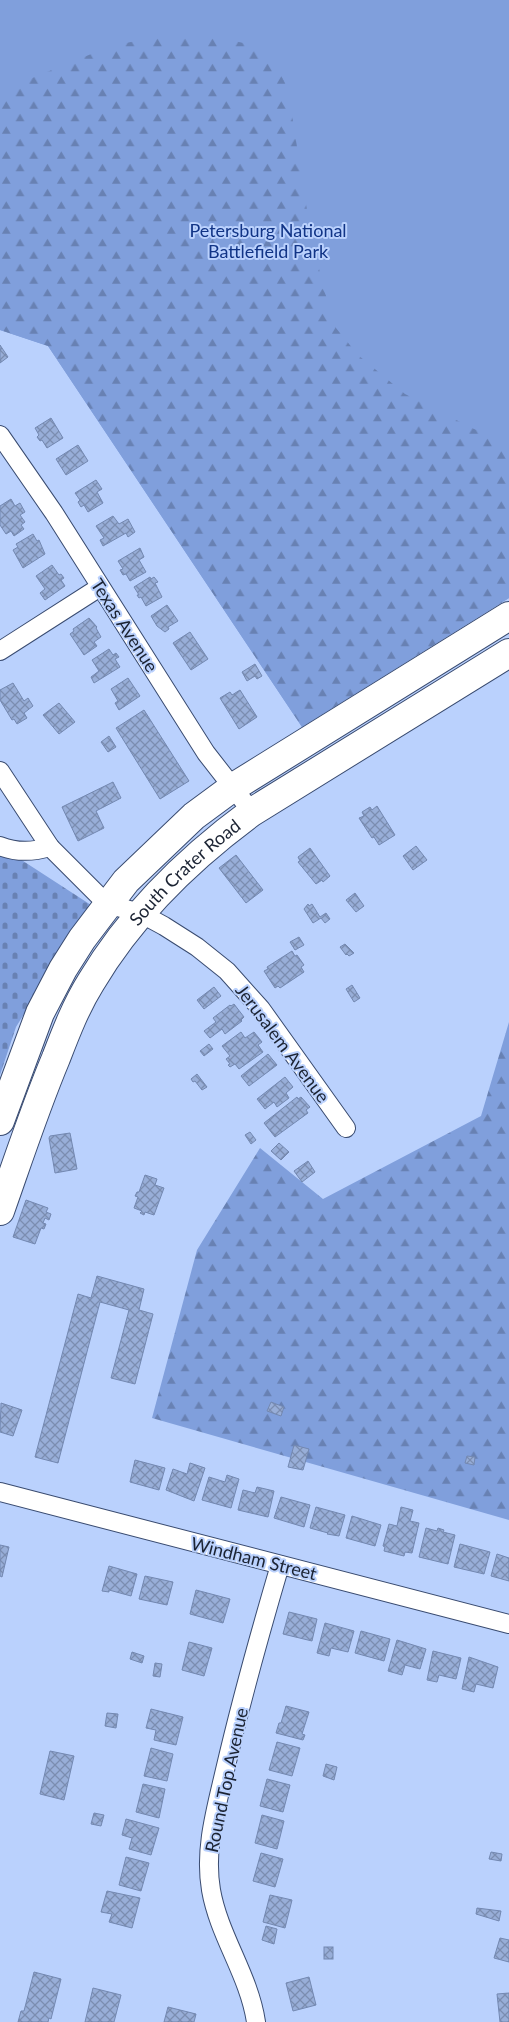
<svg xmlns="http://www.w3.org/2000/svg" width="509" height="2022" font-family="Lato,sans-serif">
<style>
.green{fill:#809fdc}
.forest{fill:url(#forest-firs)}
.cemetery{fill:url(#cemetery-stones)}
.building{fill:url(#building-cross-hatch);stroke:#7388b1}
.lines{fill:none;stroke-linecap:round;stroke-linejoin:round}
.street-casing{stroke:#394b70;stroke-width:20}
.primary-casing{stroke:#394b70;stroke-width:30}
.street{stroke:#fff;stroke-width:18}
.primary{stroke:#fff;stroke-width:28}
.labels{text-anchor:middle;dominant-baseline:central;stroke-width:4;stroke-linejoin:round;paint-order:stroke}
.park-label{font-size:18px;fill:#113486;stroke:#bad1fd}
.street-label{font-size:18px;fill:#1b2333;stroke:#bad1fd}
</style>
<defs>
<pattern id="forest-firs" width="22" height="20" patternUnits="userSpaceOnUse" patternTransform="scale(1.25)"><rect width="22" height="20" fill="#809fdc"/><path d="M5 1l3.5 6h-7zM16 11l3.5 6h-7z" fill="#6881b3"/></pattern>
<pattern id="cemetery-stones" width="16" height="16" patternUnits="userSpaceOnUse" patternTransform="scale(1.25)"><rect width="16" height="16" fill="#809fdc"/><path d="M2 7V4a2 2 0 0 1 4 0v3zM10 15v-3a2 2 0 0 1 4 0v3z" fill="#6881b3"/></pattern>
<pattern id="building-cross-hatch" width="8" height="8" patternUnits="userSpaceOnUse" patternTransform="scale(1.25)"><rect width="8" height="8" fill="#98aed8"/><path d="M0 0l8 8M0 8l8-8" fill="none" stroke="#7b8db0"/></pattern>
</defs>
<rect width="100%" height="100%" fill="#bad1fd"/>
<!-- green -->
<polygon class="green" points="0,0 509,0 509,598 302,727 48,346 0,330"/>
<!-- forest -->
<g class="forest">
<polygon points="171,34 208,36 254,45 274,57 288,90 307,210 322,283 336,328 358,355 405,394 474,429 509,440 509,598 302,727 48,346 0,330 0,91 111,46"/>
<polygon points="509,1022 509,1520 152,1418 197,1250 260,1148 323,1199 481,1116"/>
</g>
<!-- cemetery -->
<polygon class="cemetery" points="0,846 91,905 16,1027 0,1075"/>
<!-- building -->
<g class="building">
<polygon points="0,345 8,357 0,363"/>
<polygon points="51,418 63,438 47,448 42,440 40,441 37,437 39,435 35,428"/>
<polygon points="78,445 88,461 66,475 56,459"/>
<polygon points="96,480 102,489 97,492 103,503 88,512 84,505 81,507 78,502 80,500 75,493"/>
<polygon points="11,499 15,506 20,503 25,512 20,515 25,522 21,525 24,529 14,536 11,531 6,534 0,525 0,506"/>
<polygon points="113,516 119,524 128,519 135,532 128,537 126,533 103,546 100,540 104,538 96,526"/>
<polygon points="33,534 37,541 39,540 45,554 23,568 13,550 18,547 16,544"/>
<polygon points="140,548 144,557 139,560 146,572 130,581 126,574 123,575 120,570 123,569 118,561"/>
<polygon points="52,565 59,575 61,574 64,578 61,580 65,586 45,600 40,593 45,589 36,576"/>
<polygon points="150,577 151,579 154,577 158,582 155,583 162,597 146,606 141,597 139,598 137,595 139,595 134,587"/>
<polygon points="167,605 178,621 168,627 169,629 165,632 157,626 151,616"/>
<polygon points="89,618 97,627 96,628 101,637 94,642 97,646 84,655 70,634 74,631 73,629"/>
<polygon points="190,632 208,659 191,670 173,643"/>
<polygon points="109,649 113,655 116,653 119,657 115,659 120,667 94,683 91,677 99,671 92,660"/>
<polygon points="255,664 262,676 257,679 255,676 247,681 242,672"/>
<polygon points="128,678 140,696 119,710 115,703 118,701 111,689"/>
<polygon points="13,683 24,701 28,698 33,706 24,713 27,718 17,724 14,719 12,720 0,700 0,690"/>
<polygon points="240,690 257,717 239,729 220,698 230,692 232,695"/>
<polygon points="59,703 75,722 59,734 43,715"/>
<polygon points="144,710 189,781 160,799 116,728"/>
<polygon points="109,736 116,747 108,752 101,742"/>
<polygon points="113,782 121,798 96,811 104,828 78,841 62,807"/>
<polygon points="377,806 395,835 379,845 374,837 372,838 359,818 364,816 362,812 370,807 372,810"/>
<polygon points="416,846 427,860 413,870 403,856"/>
<polygon points="310,848 330,876 323,882 322,880 316,884 298,862 300,861 298,857"/>
<polygon points="236,855 263,890 246,903 219,868"/>
<polygon points="355,893 364,906 356,912 346,900"/>
<polygon points="308,904 309,906 312,904 320,917 326,913 330,919 325,923 321,918 313,923 304,909"/>
<polygon points="299,937 304,945 295,950 290,942"/>
<polygon points="345,944 354,953 349,956 347,954 346,955 340,947"/>
<polygon points="292,951 295,956 297,955 304,965 301,967 304,972 280,988 278,986 275,988 264,971 268,969 267,967"/>
<polygon points="352,985 360,998 354,1002 346,989"/>
<polygon points="214,987 221,996 204,1009 197,1000"/>
<polygon points="234,1004 244,1017 241,1020 242,1021 225,1034 222,1029 210,1038 204,1031 216,1022 213,1018 230,1005 231,1006"/>
<polygon points="241,1032 245,1038 254,1032 262,1042 258,1045 263,1052 239,1069 235,1064 230,1067 228,1065 230,1064 226,1059 230,1056 222,1046"/>
<polygon points="209,1044 213,1049 204,1056 200,1051"/>
<polygon points="268,1054 277,1065 249,1086 241,1076"/>
<polygon points="197,1074 207,1087 202,1090 195,1081 193,1082 191,1079"/>
<polygon points="285,1077 293,1087 286,1093 289,1098 277,1107 274,1102 265,1109 257,1099"/>
<polygon points="297,1097 298,1099 301,1097 310,1107 306,1110 308,1113 275,1137 264,1123"/>
<polygon points="250,1132 256,1140 251,1144 245,1135"/>
<polygon points="70,1133 77,1169 55,1173 49,1138 50,1136"/>
<polygon points="279,1143 289,1152 281,1160 271,1151"/>
<polygon points="308,1161 315,1172 302,1182 294,1171"/>
<polygon points="145,1175 157,1179 155,1185 164,1188 154,1215 145,1212 144,1215 140,1213 142,1211 134,1208 138,1197 135,1196 137,1192 139,1192"/>
<polygon points="26,1200 48,1208 46,1212 51,1214 49,1220 45,1218 43,1223 46,1224 44,1229 41,1228 35,1244 13,1237"/>
<polygon points="97,1276 144,1289 139,1310 153,1314 135,1384 111,1378 129,1310 100,1302 58,1463 35,1457 78,1294 91,1298"/>
<polygon points="271,1402 284,1407 281,1416 267,1411"/>
<polygon points="1,1403 22,1410 13,1436 0,1432"/>
<polygon points="294,1445 309,1449 303,1470 288,1467"/>
<polygon points="467,1456 475,1457 474,1465 465,1463"/>
<polygon points="135,1460 165,1468 159,1490 130,1482"/>
<polygon points="190,1463 205,1468 194,1501 166,1490 173,1469 187,1474"/>
<polygon points="227,1475 239,1479 231,1508 202,1500 209,1477 225,1482"/>
<polygon points="257,1487 274,1491 268,1517 238,1510 243,1490 255,1493"/>
<polygon points="281,1497 310,1505 304,1527 274,1518"/>
<polygon points="316,1507 345,1515 339,1536 327,1534 328,1533 310,1528"/>
<polygon points="401,1507 413,1510 410,1521 419,1523 412,1553 405,1552 404,1556 384,1551 385,1547 383,1546 389,1524 397,1526"/>
<polygon points="352,1516 381,1525 375,1546 346,1538"/>
<polygon points="426,1528 437,1531 438,1528 444,1530 443,1532 455,1535 448,1564 419,1557"/>
<polygon points="460,1544 490,1552 484,1574 454,1567"/>
<polygon points="0,1545 9,1547 2,1577 0,1576"/>
<polygon points="497,1554 509,1558 509,1581 491,1576"/>
<polygon points="109,1566 137,1574 131,1596 109,1590 109,1592 102,1591"/>
<polygon points="145,1576 173,1582 167,1605 139,1599"/>
<polygon points="196,1590 230,1599 223,1623 190,1614"/>
<polygon points="289,1612 317,1619 312,1641 283,1634"/>
<polygon points="325,1623 354,1631 348,1652 331,1648 329,1656 317,1653"/>
<polygon points="361,1631 390,1639 384,1661 355,1653"/>
<polygon points="397,1640 426,1649 420,1669 405,1665 402,1675 388,1671"/>
<polygon points="189,1642 212,1648 204,1676 182,1670"/>
<polygon points="433,1651 461,1658 456,1679 439,1675 437,1682 427,1680"/>
<polygon points="132,1652 144,1656 142,1663 130,1659"/>
<polygon points="469,1657 498,1667 493,1688 476,1684 474,1692 462,1689"/>
<polygon points="155,1663 162,1664 160,1677 153,1676"/>
<polygon points="286,1706 309,1712 302,1734 305,1735 303,1740 276,1733 279,1723 281,1723"/>
<polygon points="151,1709 183,1717 176,1745 154,1740 156,1730 146,1728"/>
<polygon points="107,1713 118,1714 116,1728 105,1726"/>
<polygon points="277,1742 300,1748 292,1776 269,1770"/>
<polygon points="151,1748 173,1754 167,1781 144,1776"/>
<polygon points="50,1751 74,1756 64,1800 40,1794"/>
<polygon points="326,1764 337,1767 334,1780 323,1776"/>
<polygon points="267,1779 290,1785 283,1812 260,1806"/>
<polygon points="143,1784 165,1789 159,1818 136,1812"/>
<polygon points="94,1813 104,1815 101,1826 91,1824"/>
<polygon points="262,1815 284,1821 277,1849 255,1843"/>
<polygon points="126,1819 159,1828 151,1855 129,1849 132,1838 122,1835"/>
<polygon points="491,1852 502,1854 501,1861 489,1859"/>
<polygon points="261,1853 283,1859 275,1887 253,1881"/>
<polygon points="126,1857 149,1863 141,1891 119,1885"/>
<polygon points="107,1891 140,1898 132,1928 109,1922 112,1914 101,1912"/>
<polygon points="270,1895 292,1900 285,1928 263,1922"/>
<polygon points="477,1908 501,1911 499,1921 476,1914"/>
<polygon points="266,1926 277,1929 274,1944 262,1940"/>
<polygon points="500,1938 509,1940 509,1962 494,1958"/>
<rect x="324" y="1947" width="9" height="12"/>
<polygon points="34,1972 61,1979 51,2019 49,2018 48,2022 18,2022 21,2011 24,2011"/>
<polygon points="309,1977 316,2005 293,2011 286,1983"/>
<polygon points="93,1988 121,1995 114,2022 85,2022"/>
<polygon points="509,1993 509,2022 500,2022 497,1994"/>
<polygon points="168,2007 196,2014 194,2022 164,2022"/>
</g>
<g class="lines">
<defs>
<g id="street">
<polyline points="0,435 54,513 206,753 252,812"/>
<polyline points="0,651 100,587"/>
<polyline points="0,771 50,847 107,904 140,913 164,926 197,947 227,971 261,1009 346,1128"/>
<path d="M0,846C17,853 33,852 50,847"/>
<polyline points="0,1492 509,1624"/>
<path d="M256,2022C249,1975 219,1936 211,1890C204,1849 216,1809 225,1770C241,1701 260,1633 280,1565"/>
</g>
<g id="primary">
<polyline points="0,1121 40,1013 63,969 82,939 126,881 194,816 232,788 509,616"/>
<path id="s1" d="M0,1211C18,1160 35,1108 56,1058C66,1032 76,1006 91,982C132,913 188,859 252,812L509,653"/>
</g>
</defs>
<!-- street casing -->
<use href="#street" class="street-casing"/>
<!-- primary casing -->
<use href="#primary" class="primary-casing"/>
<!-- street -->
<use href="#street" class="street"/>
<!-- primary -->
<use href="#primary" class="primary"/>
</g>
<g class="labels">
<!-- park labels -->
<g class="park-label">
<text x="268" y="230">Petersburg National<tspan x="268" dy="21">Battlefield Park</tspan></text>
</g>
<!-- street labels -->
<g class="street-label">
<text transform="translate(125 625) rotate(57)">Texas Avenue</text>
<text stroke="none"><textPath href="#s1" startOffset="392">South Crater Road</textPath></text>
<text transform="translate(283 1043) rotate(53)">Jerusalem Avenue</text>
<text transform="translate(254 1558) rotate(14)">Windham Street</text>
<text transform="translate(226 1780) rotate(-78)">Round Top Avenue</text>
</g>
</g>
</svg>
